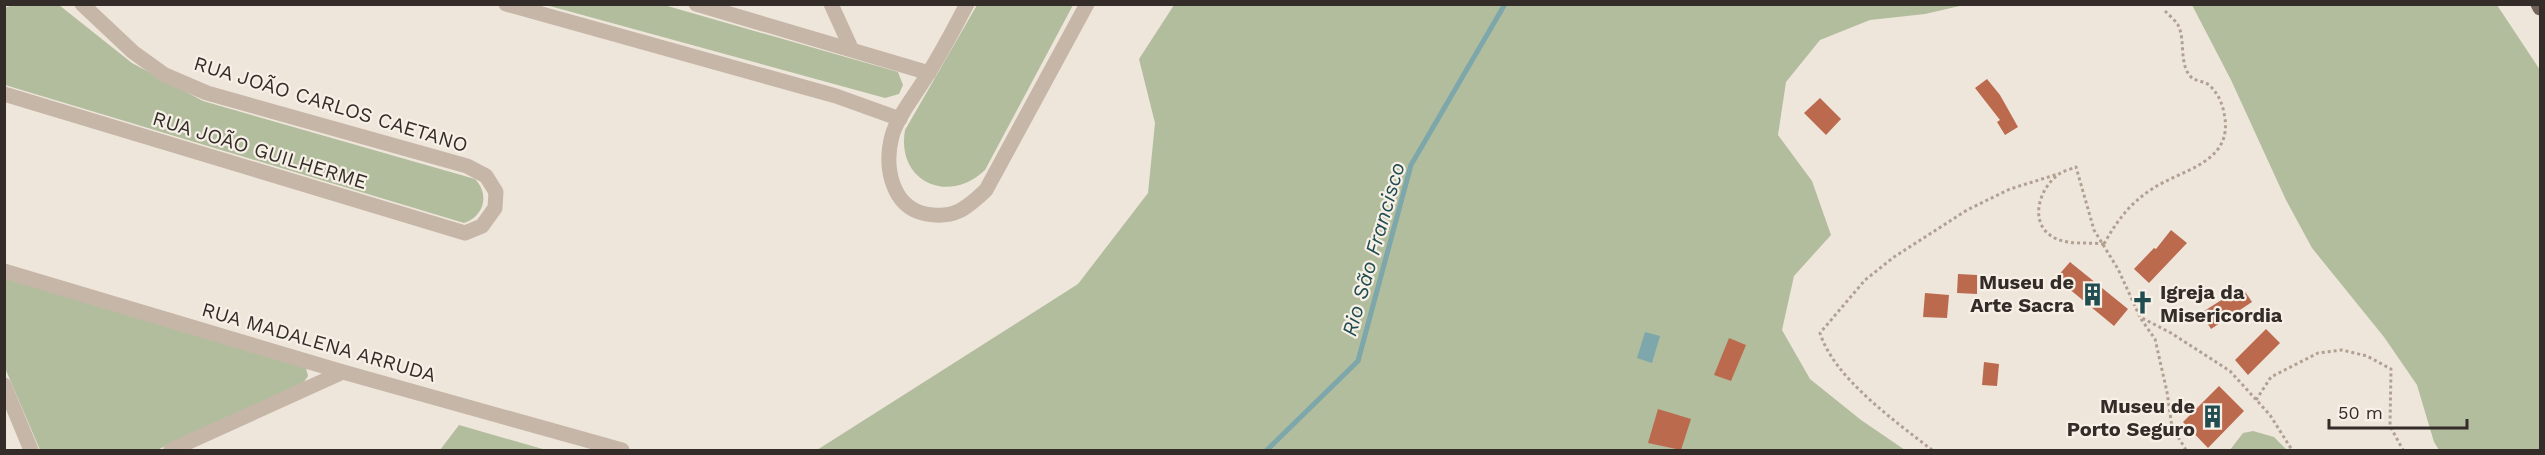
<svg xmlns="http://www.w3.org/2000/svg" width="2545" height="455" font-family="'Work Sans',sans-serif">
<style>
.green{fill:#b2bd9d}
.water{fill:#7da7aa}
.lines{fill:none;stroke-linecap:round;stroke-linejoin:round}
.stream{stroke:#7da7aa;stroke-width:5}
.building{fill:#bb6a4e}
.path{stroke:#b2a193;stroke-width:3;stroke-dasharray:3 3;stroke-linecap:butt}
.minor{stroke:#c6b6a8;stroke-width:15}
.primary{stroke:#74635a;stroke-width:15}
.labels{text-anchor:middle;dominant-baseline:central;stroke-width:4.5;stroke-linejoin:round;paint-order:stroke}
.street-label{font-size:20px;fill:#342c28;stroke:#f7f0e7}
.poi-label{font-size:20px;font-weight:bold;fill:#342c28;stroke:#f7f0e7;text-anchor:end}
.water-label{font-size:21px;font-style:italic;fill:#214d51;stroke:#f7f0e7}
</style>
<rect width="100%" height="100%" fill="#efe6db"/>
<!-- green -->
<g class="green">
<path d="M13,5H59L132,63L203,101L475,179C490,195 484,216 464,223L5,85L4,8Z"/>
<polygon points="546,5 664,5 898,72 903,85 899,94 885,98"/>
<path d="M977,5H1073L985,170C949,205 896,182 905,130Z"/>
<polygon points="1174,5 1964,5 1925,14 1870,20 1820,40 1786,82 1778,135 1812,181 1831,235 1794,276 1782,330 1810,379 1861,420 1905,450 817,450 1078,284 1148,193 1155,123 1139,59"/>
<polygon points="2192,5 2497,5 2540,70 2540,450 2439,450 2434,442 2417,385 2384,337 2312,248 2286,200 2231,80"/>
<polygon points="4,278 306,368 308,376 302,385 157,450 40,450 5,368"/>
<polygon points="459,425 546,450 440,450"/>
<polygon points="2253,431 2274,437 2287,450 2230,450 2243,433"/>
</g>
<!-- water -->
<polygon class="water" points="1645,332 1660,336 1652,363 1637,358"/>
<g class="lines">
<!-- stream -->
<polyline class="stream" points="1267,450 1358,361 1411,165 1505,4"/>
</g>
<!-- building -->
<g class="building">
<polygon points="1987,79 2000,95 2018,127 2005,135 1997,122 2000,120 1975,88"/>
<polygon points="1820,98 1841,119 1826,135 1804,113"/>
<polygon points="2171,230 2187,243 2149,283 2134,269 2154,248 2156,249"/>
<polygon points="2070,262 2128,309 2114,326 2056,278"/>
<polygon points="1958,274 1977,275 1977,294 1957,293"/>
<polygon points="2242,287 2252,302 2211,329 2201,313"/>
<polygon points="1925,293 1949,295 1947,318 1923,317"/>
<polygon points="2266,329 2280,343 2248,375 2235,360"/>
<polygon points="1729,338 1746,345 1731,381 1714,375"/>
<polygon points="1984,362 1999,364 1997,386 1982,385"/>
<polygon points="2219,386 2244,411 2208,448 2183,422"/>
<polygon points="1658,409 1691,419 1681,450 1648,443"/>
</g>
<g class="lines">
<!-- path -->
<g class="path">
<path d="M2104,244C2089,242 2071,245 2057,239C2028,227 2037,190 2059,174C2063,171 2071,169 2076,167L2094,230L2118,269L2140,317L2171,333L2230,371L2270,415L2292,450"/>
<path d="M2104,244C2116,222 2130,203 2152,189C2182,169 2235,163 2224,113C2222,102 2217,92 2209,85C2204,81 2196,81 2192,78C2178,65 2186,40 2178,25C2175,20 2169,15 2165,11"/>
<polyline points="2141,319 2155,339 2167,392 2172,427 2186,450"/>
<polyline points="2256,400 2271,377 2318,353 2342,350 2367,356 2391,369 2390,426 2403,450"/>
<path d="M1932,450C1895,421 1834,378 1820,333L1865,280L1894,257L1967,210L2010,189L2058,174"/>
</g>
<!-- minor -->
<g class="minor">
<polyline points="506,4 836,96 900,119"/>
<polyline points="696,4 929,73"/>
<polyline points="831,4 851,48"/>
<path d="M967,4C953,30 940,56 924,80C914,97 897,117 892,136C884,166 891,207 926,214C954,219 966,209 986,190L1087,4"/>
<polyline points="4,94 465,233 482,226 495,208 496,192 486,176 467,166 207,93 165,75 133,52 82,4"/>
<polyline points="4,271 343,372 622,450"/>
<polyline points="4,385 31,450"/>
<polyline points="171,450 343,372"/>
</g>
<!-- primary -->
<polyline class="primary" points="2538,4 2540,8"/>
</g>
<!-- icons -->
<defs>
<symbol id="building-bare" viewBox="-9 -9 18 18"><path d="M-4-6H4V6H1V3H-1V6H-4ZM-2.5-4.3h1.7v1.8h-1.7ZM.8-4.3h1.7v1.8H.8ZM-2.5-1h1.7V.8h-1.7ZM.8-1h1.7V.8H.8Z" fill="#214d51" stroke="#f7f0e7" stroke-width="2.5" paint-order="stroke"/></symbol>
<symbol id="church-bare" viewBox="-9 -9 18 18"><path d="M-1.2-6h2.4v3.5h3.3v2.4h-3.3V6h-2.4V-.1h-3.3v-2.4h3.3Z" fill="#214d51" stroke="#f7f0e7" stroke-width="2.5" paint-order="stroke"/></symbol>
</defs>
<g fill-rule="evenodd">
<use href="#building-bare" x="2076" y="278" width="33" height="33"/>
<use href="#church-bare" x="2126" y="286" width="33" height="33"/>
<use href="#building-bare" x="2196" y="400" width="33" height="33"/>
</g>
<g class="labels">
<!-- street labels -->
<g class="street-label">
<text transform="translate(331 104) rotate(17)">RUA JOÃO CARLOS CAETANO</text>
<text transform="translate(260 150) rotate(17)">RUA JOÃO GUILHERME</text>
<text transform="translate(319 342) rotate(16)">RUA MADALENA ARRUDA</text>
</g>
<!-- poi labels -->
<g class="poi-label">
<text x="2074" y="282">Museu de<tspan x="2074" dy="23">Arte Sacra</tspan></text>
<text x="2160" y="292" text-anchor="start">Igreja da<tspan x="2160" dy="23">Misericordia</tspan></text>
<text x="2195" y="406">Museu de<tspan x="2195" dy="23">Porto Seguro</tspan></text>
</g>
<!-- water labels -->
<g class="water-label">
<text transform="translate(1373 249) rotate(-74)">Rio São Francisco</text>
</g>
</g>
<!-- border -->
<rect width="2545" height="455" fill="none" stroke="#342c28" stroke-width="12"/>
<!-- scale -->
<path d="M2329 419v9h138v-9" fill="none" stroke="#342c28" stroke-width="3"/>
<text x="2338" y="419" font-size="18" fill="#342c28" stroke="#f7f0e7" stroke-width="4.5" paint-order="stroke">50 m</text>
</svg>
